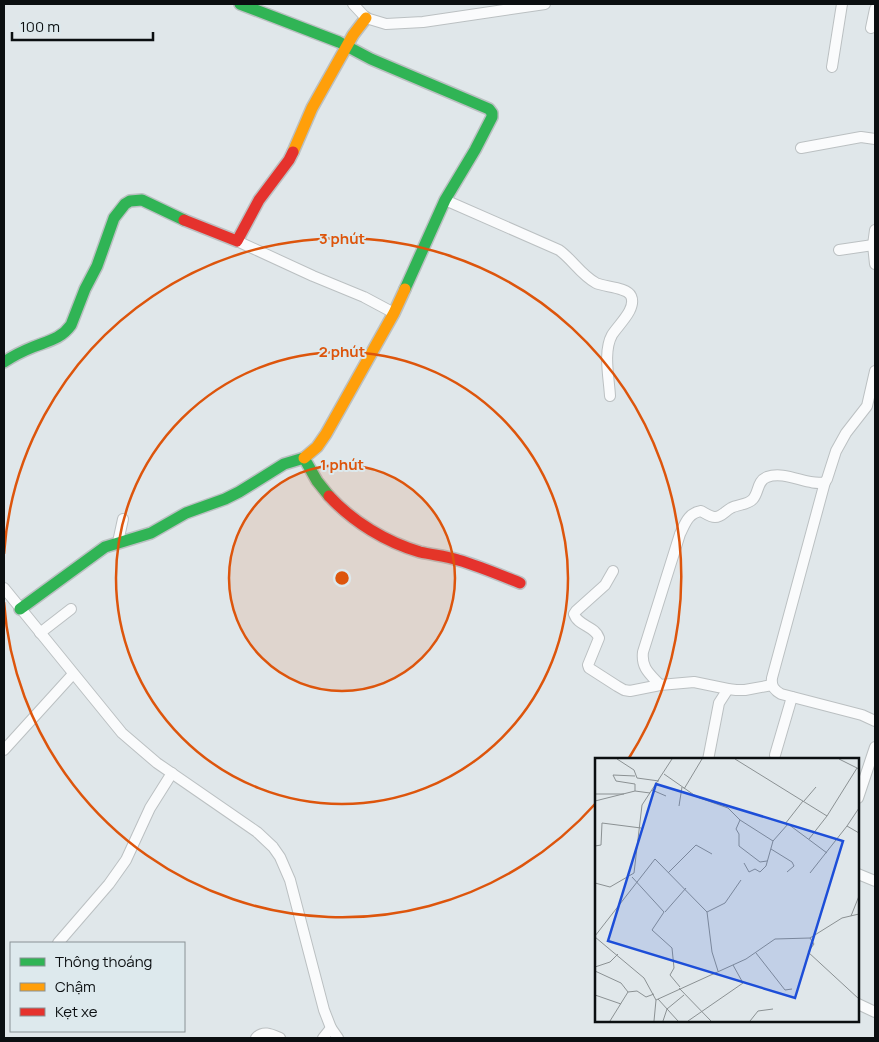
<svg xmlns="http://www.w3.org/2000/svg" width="879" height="1042" font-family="Manrope,sans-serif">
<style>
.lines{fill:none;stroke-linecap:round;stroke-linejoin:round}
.street-casing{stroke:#bbc0c2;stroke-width:12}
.fast-casing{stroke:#bbc0c2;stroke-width:14}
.slow-casing{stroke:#bbc0c2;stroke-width:14}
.jam-casing{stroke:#bbc0c2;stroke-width:14}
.street{stroke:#fafbfc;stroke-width:10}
.fast{stroke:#30b455;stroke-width:11}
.slow{stroke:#ff9f0a;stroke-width:11}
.jam{stroke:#e5322d;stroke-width:11}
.ring{fill:none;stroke:#dd550c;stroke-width:2.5}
.inset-road{fill:none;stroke:#8b9193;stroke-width:1}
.view{fill:#1d4ed8;fill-opacity:0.15;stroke:#1d4ed8;stroke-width:2.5}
.inset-edge{fill:none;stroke:#0b0f11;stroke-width:2.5}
.centre{fill:#dd550c;stroke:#dde9ed;stroke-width:2.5}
.ring-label{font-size:15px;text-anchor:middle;font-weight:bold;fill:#dd550c;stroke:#dde9ed;stroke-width:4;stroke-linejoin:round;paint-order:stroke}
</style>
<rect width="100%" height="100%" fill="#e0e7ea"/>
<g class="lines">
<defs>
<g id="street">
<polyline points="353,4 366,18 386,24 423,22 545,4"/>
<polyline points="871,28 875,9"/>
<polyline points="832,67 842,4"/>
<polyline points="801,148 861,137 875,139"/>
<path d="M445,200L559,250C572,259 581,275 596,283C604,287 627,287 631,296C637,309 618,325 612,335C603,351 609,378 610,396"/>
<polyline points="875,230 873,245 875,264"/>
<polyline points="237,241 313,276 364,297 394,313"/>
<polyline points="839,250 873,245"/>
<path d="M825,482L772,678C771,686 774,690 781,694L862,715L875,721"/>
<polyline points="118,542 123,519"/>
<path d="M613,571L605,585L576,611L574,614C578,626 595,626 599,638L588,665L589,668L617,686L624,690L630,691L660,685L694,682L728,689L736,690H745L772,685"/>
<polyline points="4,588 122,733 157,763 257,832 273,847 280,857 290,880 324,1010 331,1028 338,1038"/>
<polyline points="40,633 71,609"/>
<path d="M660,685C650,674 641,668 643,652L680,534C685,524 688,513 701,511C705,513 710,517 715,517C722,517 725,511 731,508C738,504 748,505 753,499C759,492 757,481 767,477C786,470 809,487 825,482L827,479L836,451L846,433L867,406L875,371"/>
<polyline points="4,750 73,674"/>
<polyline points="775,755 792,697"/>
<polyline points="708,760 719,703 728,689"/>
<polyline points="858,798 875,747"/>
<polyline points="858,874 875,881"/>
<polyline points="58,943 109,884 126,860 150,808 172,773"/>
<polyline points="858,1004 875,1012"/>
<path d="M256,1038C263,1030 271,1034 280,1038"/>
<polyline points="323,1038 331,1028"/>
</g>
<g id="fast">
<polyline points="240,4 339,42 371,59 489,109 492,113 492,117 475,150 445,200 405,289"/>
<path d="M4,362C13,356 23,351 33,347C48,341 61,339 71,325L85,289L97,266L114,218L125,204L130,201L142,200L184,220"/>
<polyline points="20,609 105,547 151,533 186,513 225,499 239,492 284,464 304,458 317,481 329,496"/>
</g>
<g id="slow">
<polyline points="293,152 312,108 353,35 366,18"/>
<polyline points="304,458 317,447 326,434 394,313 405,289"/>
</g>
<g id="jam">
<polyline points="184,220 237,241 259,200 289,160 293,152"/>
<path d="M329,496C353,522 386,542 420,552C433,555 446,556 458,560C479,566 500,575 520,583"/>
</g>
</defs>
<!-- street casing -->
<use href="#street" class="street-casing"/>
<!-- fast casing -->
<use href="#fast" class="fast-casing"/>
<!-- slow casing -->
<use href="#slow" class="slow-casing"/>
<!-- jam casing -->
<use href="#jam" class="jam-casing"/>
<!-- street -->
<use href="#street" class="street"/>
<!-- fast -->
<use href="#fast" class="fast"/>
<!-- slow -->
<use href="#slow" class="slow"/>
<!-- jam -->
<use href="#jam" class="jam"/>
</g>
<!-- distance rings -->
<circle cx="342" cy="578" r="113" fill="#dd550c" fill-opacity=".12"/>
<g class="ring">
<circle cx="342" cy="578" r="113"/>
<circle cx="342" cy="578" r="226"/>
<path d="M596 803A339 339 0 0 1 4 602M4 554A339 339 0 1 1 629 758"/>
</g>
<!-- overview -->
<g transform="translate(595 758)">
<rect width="264" height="264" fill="#e0e7ea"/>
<path class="inset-road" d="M22,1L39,12L42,20L64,23M140,1L232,58L262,10M244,1L264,11M69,16L102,39L133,50L145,62L141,71L144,76V88L165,104L172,103M40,18L18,17L21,23L40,26V33M89,31L107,1M57,32L71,38M0,36H29M0,43L40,33L55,35M209,43L221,29M84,48L87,29M264,50L252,68L264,75M145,62L178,83L193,66L232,95M190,66L208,43M214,81L232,58M0,88L6,87L7,65L46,70M176,91L197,104L199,108L192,114M149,105L154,114L160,111L165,114L171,108L178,83M73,115L101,87L117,96M215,115L252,68M37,119L69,154L57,172L77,190L79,210L75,217L85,229M0,125L15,129L39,115L47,47L77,1M70,154L91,130M256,158L264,138M0,178L60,101L112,154M0,179L49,220L61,242L59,263M215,180L219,186L213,194L264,241M161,195L190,232L197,231M0,209L15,204L23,196M0,213L26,225L33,234L42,233L51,239L59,236M123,213L117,194L112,154L130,145L146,122M84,230L116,263M0,237L26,246M63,241L83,263M61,242L151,201L180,181L215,180L247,160L264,156M15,263L33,234M68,263L72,251L89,237M93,263L148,225L138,207M155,263L163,253L178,251"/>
<path class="view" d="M61,26L248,83L200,240L13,183Z"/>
<rect width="264" height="264" class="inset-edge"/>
</g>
<circle cx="342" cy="578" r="8" class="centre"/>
<g class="ring-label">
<text x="342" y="244">3 phút</text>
<text x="342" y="357">2 phút</text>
<text x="342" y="470">1 phút</text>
</g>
<!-- border -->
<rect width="879" height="1042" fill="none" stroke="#0b0f11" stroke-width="10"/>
<!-- legend -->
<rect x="10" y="942" width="175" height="90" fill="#dde9ed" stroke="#899295"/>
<rect x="20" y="958" width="25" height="8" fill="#30b455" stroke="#899295"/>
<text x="55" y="967" font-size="15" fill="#0b0f11">Thông thoáng</text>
<rect x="20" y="983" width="25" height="8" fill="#ff9f0a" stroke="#899295"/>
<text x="55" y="992" font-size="15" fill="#0b0f11">Chậm</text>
<rect x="20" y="1008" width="25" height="8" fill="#e5322d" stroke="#899295"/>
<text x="55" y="1017" font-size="15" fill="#0b0f11">Kẹt xe</text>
<!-- scale -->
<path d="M12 32v8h141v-8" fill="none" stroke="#0b0f11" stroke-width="2.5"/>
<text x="20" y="32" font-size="15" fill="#0b0f11" stroke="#dde9ed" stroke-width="4" paint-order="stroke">100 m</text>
</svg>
